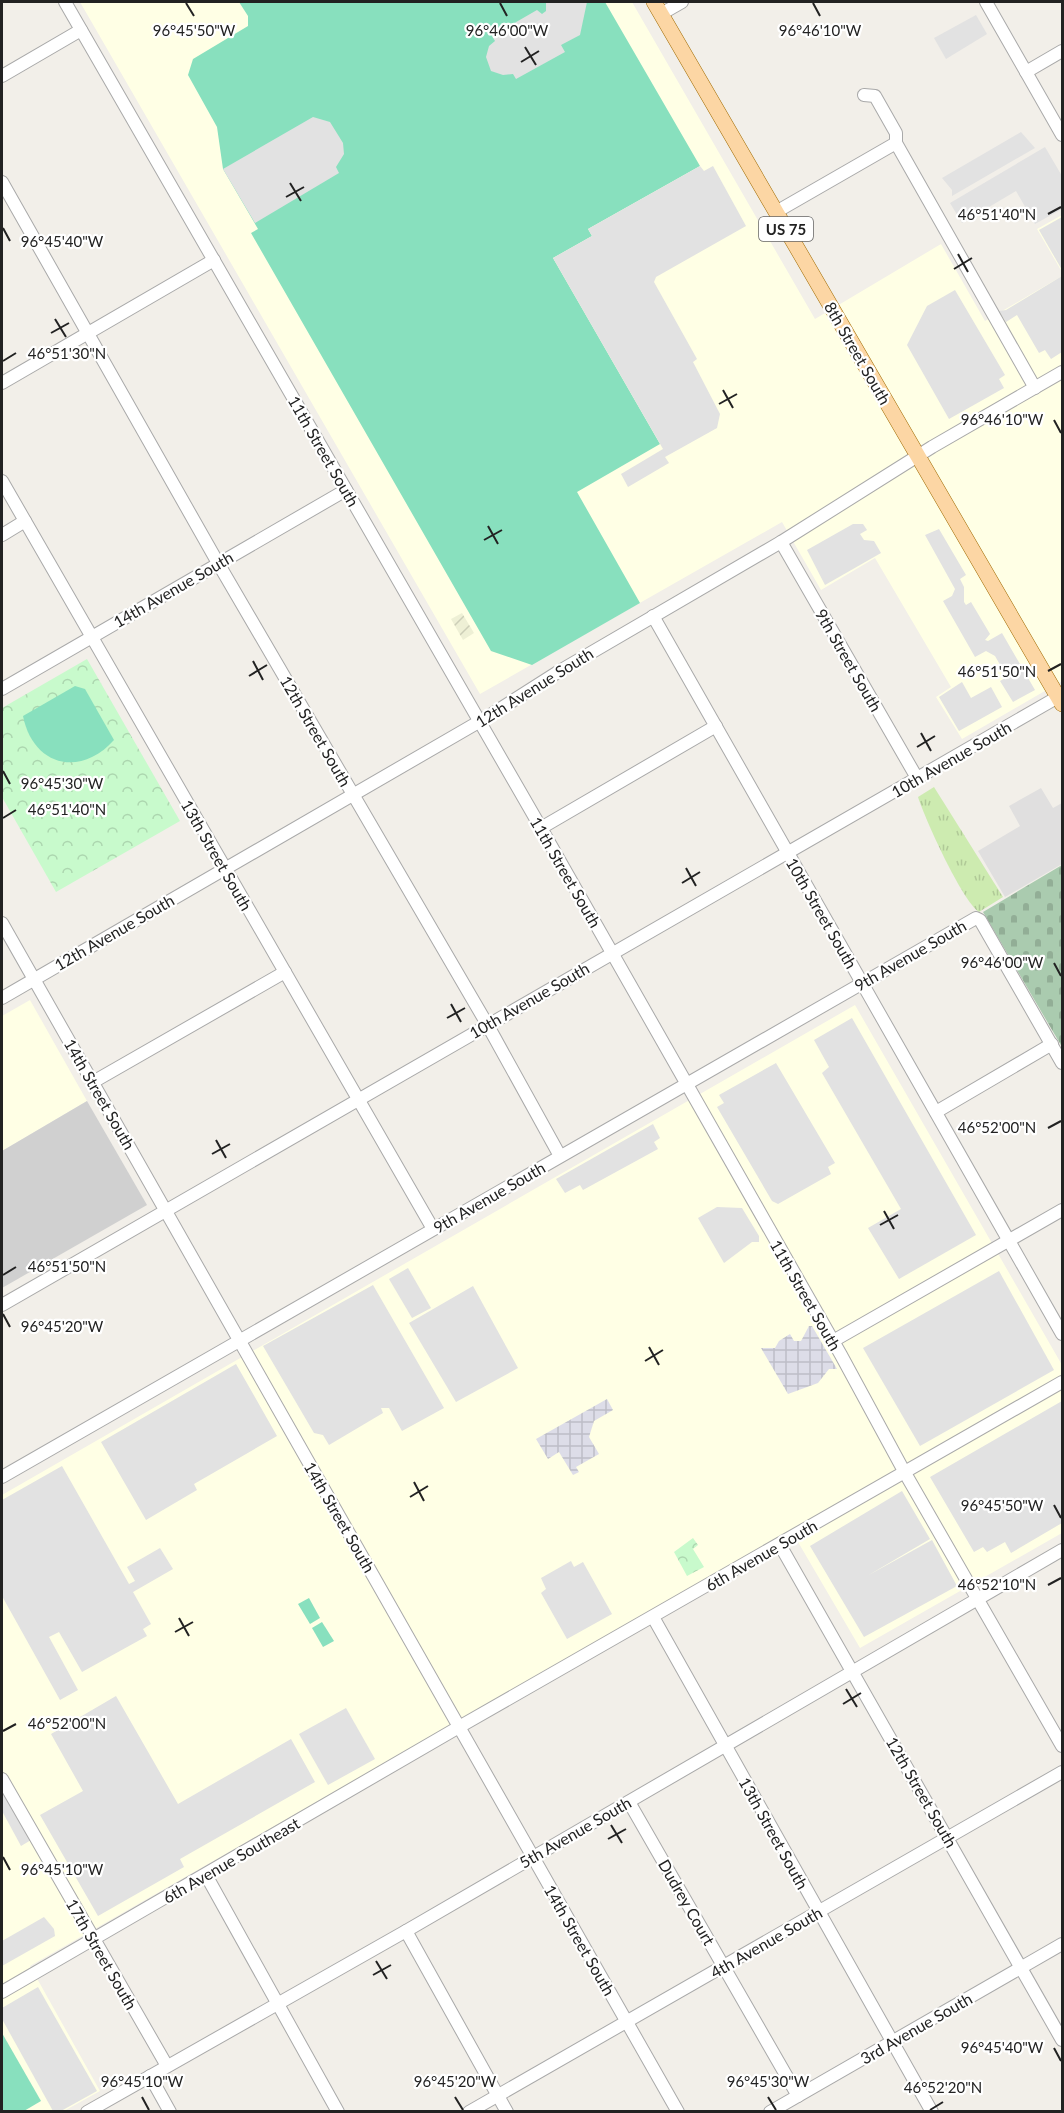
<svg xmlns="http://www.w3.org/2000/svg" width="1064" height="2113" font-family="Lato,sans-serif">
<style>
.residential{fill:#e0dfdf}
.education{fill:#ffffe5}
.religious{fill:#d0d0d0}
.farmland{fill:url(#farmland-furrows)}
.grass{fill:url(#grass-tufts)}
.cemetery{fill:url(#cemetery-stones)}
.park{fill:url(#park-crowns)}
.pitch{fill:#88e0be}
.parking{fill:#e2e2e2}
.plaza{fill:url(#plaza-grid)}
.lines{fill:none;stroke-linecap:round;stroke-linejoin:round}
.minor-casing{stroke:#a9a9a9;stroke-width:14}
.major-casing{stroke:#a06b00;stroke-width:16}
.minor{stroke:#fff;stroke-width:12}
.major{stroke:#fcd6a4;stroke-width:15}
.ticks{fill:none;stroke:#222;stroke-width:2}
.labels{text-anchor:middle;dominant-baseline:central;stroke-width:4.5;stroke-linejoin:round;paint-order:stroke}
.shield{fill:#fff;stroke:#646464;stroke-width:1.5}
.shield-label{font-size:15px;font-weight:bold;fill:#222}
.street-label{font-size:16px;fill:#222;stroke:#fff}
.ticks-label{font-size:15px;text-anchor:middle;fill:#222;stroke:#fff;stroke-width:4.5;stroke-linejoin:round;paint-order:stroke}
</style>
<defs>
<pattern id="farmland-furrows" width="10" height="10" patternUnits="userSpaceOnUse" patternTransform="scale(1.5)"><rect width="10" height="10" fill="#eef0d5"/><path d="M-1 1l2-2M0 10L10 0M9 11l2-2" fill="none" stroke="#ccceb7"/></pattern>
<pattern id="grass-tufts" width="24" height="20" patternUnits="userSpaceOnUse" patternTransform="scale(1.5)"><rect width="24" height="20" fill="#cdebb0"/><path d="M3 7l-1-3M5 7V3M7 7l1-3M15 17l-1-3M17 17v-4M19 17l1-3" fill="none" stroke="#b0c997"/></pattern>
<pattern id="cemetery-stones" width="16" height="16" patternUnits="userSpaceOnUse" patternTransform="scale(1.5)"><rect width="16" height="16" fill="#aacbaf"/><path d="M2 7V4a2 2 0 0 1 4 0v3zM10 15v-3a2 2 0 0 1 4 0v3z" fill="#92ae96"/></pattern>
<pattern id="park-crowns" width="20" height="18" patternUnits="userSpaceOnUse" patternTransform="scale(1.5)"><rect width="20" height="18" fill="#c8facc"/><path d="M2 6a3 3 0 1 1 6 0M12 15a3 3 0 1 1 6 0" fill="none" stroke="#acd6af"/></pattern>
<pattern id="plaza-grid" width="8" height="8" patternUnits="userSpaceOnUse" patternTransform="scale(1.5)"><rect width="8" height="8" fill="#dddde8"/><path d="M0 4h8M4 0v8" fill="none" stroke="#bdbdc7"/></pattern>
</defs>
<rect width="100%" height="100%" fill="#f2efe9"/>
<!-- residential -->
<polygon class="residential" points="1041,788 1053,808 1062,803 1062,864 1005,897 978,851 1020,826 1009,806"/>
<!-- education -->
<g class="education">
<polygon points="80,2 632,2 815,319 941,244 985,321 1062,276 1062,272 1037,229 1062,215 1062,681 962,739 936,697 951,687 875,558 821,590 782,522 480,694"/>
<polygon points="30,1000 87,1101 2,1151 2,1016"/>
<polygon points="855,1005 1062,1365 1062,1533 860,1648 791,1530 30,1966 100,2091 64,2111 2,2111 2,1495"/>
</g>
<!-- religious -->
<polygon class="religious" points="87,1101 147,1205 2,1288 2,1151"/>
<!-- farmland -->
<polygon class="farmland" points="462,613 474,633 463,640 451,619"/>
<!-- grass -->
<path class="grass" d="M934,787L1003,897L979,912C962,901 925,819 918,797Z"/>
<!-- cemetery -->
<polygon class="cemetery" points="1062,865 1062,1047 983,912"/>
<!-- park -->
<g class="park">
<polygon points="87,659 180,821 56,892 2,797 2,708"/>
<polygon points="693,1538 698,1545 693,1549 704,1567 687,1576 674,1552"/>
</g>
<!-- pitch -->
<g class="pitch">
<polygon points="239,2 605,2 700,166 588,229 592,236 553,258 660,444 577,492 640,603 532,665 491,651 251,233 258,229 223,169 217,127 188,75 193,59 248,26 248,16"/>
<path d="M75,686L85,689L114,740C80,778 33,766 23,716Z"/>
<polygon points="309,1598 320,1618 310,1624 298,1604"/>
<polygon points="322,1622 334,1641 323,1647 312,1628"/>
<polygon points="2,2033 41,2101 24,2111 2,2111"/>
</g>
<!-- parking -->
<g class="parking">
<polygon points="546,2 587,2 580,35 561,45 565,52 516,79 513,74 503,75 491,71 486,57 489,46 495,41 492,36 537,10 542,14 546,11"/>
<polygon points="976,15 987,34 946,59 934,38"/>
<polygon points="313,117 330,122 343,143 344,154 336,167 339,173 255,223 223,169"/>
<polygon points="1021,132 1035,148 952,196 952,190 942,178"/>
<polygon points="1045,147 1062,176 1062,209 1035,224 1016,191 962,223 950,203"/>
<polygon points="700,166 704,171 713,166 746,226 656,277 654,282 697,359 693,362 720,414 717,428 665,457 669,463 628,487 621,474 663,449 553,258 592,236 588,229"/>
<polygon points="1062,217 1062,270 1039,230"/>
<polygon points="1062,276 1062,352 1051,359 1045,350 1039,353 1017,315 1006,322 999,311 1006,310"/>
<polygon points="955,290 1005,375 999,379 1004,388 949,419 907,345 927,306"/>
<polygon points="853,524 863,524 867,530 860,534 864,540 874,541 881,553 825,585 807,550"/>
<polygon points="939,529 966,575 960,579 964,587 964,602 966,605 971,602 990,634 985,640 988,641 1002,633 1035,690 1013,702 1000,681 1007,677 995,656 986,651 975,657 943,601 952,596 955,589 925,535"/>
<polygon points="962,682 971,698 991,687 1002,707 959,731 939,697"/>
<polygon points="852,1018 976,1235 899,1279 868,1228 901,1209 822,1073 829,1067 814,1040"/>
<polygon points="776,1063 835,1163 828,1167 831,1174 778,1204 772,1201 717,1107 724,1103 719,1095"/>
<polygon points="653,1124 660,1138 654,1142 658,1149 583,1190 580,1185 565,1193 556,1179"/>
<polygon points="717,1207 742,1208 759,1236 759,1242 752,1242 724,1263 698,1218"/>
<polygon points="408,1268 431,1308 412,1318 389,1279"/>
<polygon points="999,1271 1054,1370 920,1446 863,1348"/>
<polygon points="373,1285 444,1408 402,1431 389,1408 381,1408 383,1413 329,1445 323,1435 314,1433 263,1346"/>
<polygon points="473,1286 518,1368 456,1402 409,1323"/>
<polygon points="236,1364 277,1436 194,1484 197,1490 146,1520 101,1442"/>
<polygon points="1062,1401 1062,1523 1011,1553 1005,1542 987,1552 983,1547 974,1552 930,1477"/>
<polygon points="62,1466 129,1584 135,1581 127,1567 160,1548 173,1569 133,1592 151,1624 143,1629 147,1636 82,1672 59,1632 49,1637 78,1690 60,1700 2,1596 2,1500"/>
<polygon points="902,1491 930,1539 867,1576 932,1540 957,1586 864,1637 810,1546"/>
<polygon points="571,1561 574,1567 583,1562 612,1614 567,1639 541,1593 546,1589 541,1578"/>
<polygon points="116,1696 178,1804 291,1739 315,1782 180,1859 184,1867 98,1916 40,1815 83,1791 51,1734"/>
<polygon points="346,1708 375,1759 328,1785 299,1734"/>
<polygon points="2,1790 31,1840 21,1846 2,1811"/>
<polygon points="44,1917 54,1929 55,1936 2,1966 2,1941"/>
<polygon points="38,1987 97,2091 61,2111 53,2111 2,2019 2,2008"/>
</g>
<!-- plaza -->
<g class="plaza">
<polygon points="809,1326 812,1326 837,1369 829,1369 818,1383 788,1394 761,1348 775,1348 779,1341 790,1334 794,1341 801,1341"/>
<polygon points="607,1399 613,1410 594,1421 589,1437 599,1454 576,1467 579,1472 573,1475 559,1452 548,1459 536,1439"/>
</g>
<g class="lines">
<defs>
<g id="minor">
<polyline points="65,2 541,828 841,1355 905,1473 1062,1746"/>
<polyline points="986,2 1062,135"/>
<polyline points="661,14 682,2"/>
<polyline points="1026,72 1062,51"/>
<polyline points="2,76 81,30"/>
<polyline points="864,95 875,96 896,133 896,143 1035,388"/>
<polyline points="2,182 218,563 487,1024 560,1156"/>
<polyline points="776,212 896,143"/>
<polyline points="2,383 214,260"/>
<polyline points="2,481 433,1229"/>
<polyline points="2,535 25,521"/>
<polyline points="781,542 917,778"/>
<polyline points="653,616 1062,1334"/>
<polyline points="2,689 346,490"/>
<polyline points="541,828 716,726"/>
<polyline points="2,923 678,2112"/>
<polyline points="2,998 489,716 558,672 781,542 932,447 1062,372"/>
<polyline points="93,1082 285,972"/>
<polyline points="936,1112 1052,1044"/>
<polyline points="2,1305 1058,697"/>
<polyline points="833,1341 1062,1210"/>
<polyline points="2,1477 976,918 980,920 1062,1063"/>
<polyline points="780,1545 1062,2040"/>
<polyline points="653,1617 932,2112"/>
<polyline points="2,1779 167,2066"/>
<polyline points="629,1802 798,2096"/>
<polyline points="206,1875 338,2112"/>
<polyline points="406,1931 507,2112"/>
<polyline points="2,1992 459,1727 1062,1382"/>
<polyline points="150,2076 170,2112"/>
<polyline points="87,2112 406,1931 1062,1550"/>
<polyline points="469,2112 1062,1772"/>
<polyline points="770,2112 1062,1944"/>
</g>
<polyline id="major" points="654,2 1062,704"/>
</defs>
<!-- minor casing -->
<use href="#minor" class="minor-casing"/>
<!-- major casing -->
<use href="#major" class="major-casing"/>
<!-- minor -->
<use href="#minor" class="minor"/>
<!-- major -->
<use href="#major" class="major"/>
</g>
<!-- ticks -->
<path class="ticks" d="M186,3L194,16M500,3L507,16M813,3L820,16M525,47L536,65M521,62L539,51M290,183L301,201M286,197L304,187M1048,214L1061,207M3,228L10,241M958,254L968,272M954,269L972,258M55,319L66,337M51,333L69,323M3,361L16,353M723,390L733,408M719,404L737,394M1054,420L1061,433M488,526L498,544M484,540L502,530M253,661L263,680M1048,671L1061,664M249,676L267,665M921,733L931,751M917,747L935,736M3,771L10,784M3,818L16,810M686,868L696,886M682,883L700,872M1054,963L1061,976M451,1004L461,1022M447,1018L465,1008M1048,1128L1061,1121M216,1140L226,1158M212,1154L230,1144M884,1211L894,1229M880,1225L898,1215M3,1275L16,1267M3,1314L10,1327M649,1347L659,1365M645,1361L663,1350M414,1482L424,1501M410,1497L428,1486M1054,1505L1061,1518M1048,1585L1061,1578M179,1618L189,1636M175,1632L193,1622M846,1689L857,1707M843,1704L861,1693M3,1731L16,1724M611,1825L622,1843M608,1839L626,1829M3,1857L10,1870M376,1961L387,1979M373,1975L391,1965M1054,2048L1061,2061M142,2097L149,2110M455,2097L463,2110M768,2097L776,2110M930,2110L943,2102"/>
<g class="labels">
<!-- shield labels -->
<rect class="shield" x="759" y="217" width="54" height="24" rx="4.5"/>
<g class="shield-label">
<text x="786" y="229">US 75</text>
</g>
<!-- street labels -->
<g class="street-label">
<text transform="translate(858 353) rotate(60)">8th Street South</text>
<text transform="translate(324 451) rotate(60)">11th Street South</text>
<text transform="translate(173 589) rotate(-30)">14th Avenue South</text>
<text transform="translate(849 660) rotate(60)">9th Street South</text>
<text transform="translate(534 687) rotate(-32)">12th Avenue South</text>
<text transform="translate(316 731) rotate(60)">12th Street South</text>
<text transform="translate(951 759) rotate(-30)">10th Avenue South</text>
<text transform="translate(217 855) rotate(60)">13th Street South</text>
<text transform="translate(566 872) rotate(60)">11th Street South</text>
<text transform="translate(822 913) rotate(60)">10th Street South</text>
<text transform="translate(114 932) rotate(-30)">12th Avenue South</text>
<text transform="translate(910 955) rotate(-30)">9th Avenue South</text>
<text transform="translate(529 1000) rotate(-30)">10th Avenue South</text>
<text transform="translate(100 1094) rotate(60)">14th Street South</text>
<text transform="translate(489 1197) rotate(-30)">9th Avenue South</text>
<text transform="translate(806 1295) rotate(60)">11th Street South</text>
<text transform="translate(340 1517) rotate(60)">14th Street South</text>
<text transform="translate(761 1555) rotate(-30)">6th Avenue South</text>
<text transform="translate(922 1792) rotate(60)">12th Street South</text>
<text transform="translate(575 1832) rotate(-30)">5th Avenue South</text>
<text transform="translate(774 1833) rotate(61)">13th Street South</text>
<text transform="translate(231 1860) rotate(-30)">6th Avenue Southeast</text>
<text transform="translate(687 1902) rotate(60)">Dudrey Court</text>
<text transform="translate(580 1940) rotate(60)">14th Street South</text>
<text transform="translate(766 1942) rotate(-30)">4th Avenue South</text>
<text transform="translate(102 1954) rotate(60)">17th Street South</text>
<text transform="translate(916 2028) rotate(-30)">3rd Avenue South</text>
</g>
</g>
<g class="ticks-label">
<text x="194" y="36">96°45'50"W</text>
<text x="507" y="36">96°46'00"W</text>
<text x="820" y="36">96°46'10"W</text>
<text x="997" y="220">46°51'40"N</text>
<text x="62" y="247">96°45'40"W</text>
<text x="67" y="359">46°51'30"N</text>
<text x="1002" y="425">96°46'10"W</text>
<text x="997" y="677">46°51'50"N</text>
<text x="62" y="789">96°45'30"W</text>
<text x="67" y="815">46°51'40"N</text>
<text x="1002" y="968">96°46'00"W</text>
<text x="997" y="1133">46°52'00"N</text>
<text x="67" y="1272">46°51'50"N</text>
<text x="62" y="1332">96°45'20"W</text>
<text x="1002" y="1511">96°45'50"W</text>
<text x="997" y="1590">46°52'10"N</text>
<text x="67" y="1729">46°52'00"N</text>
<text x="62" y="1875">96°45'10"W</text>
<text x="1002" y="2053">96°45'40"W</text>
<text x="142" y="2087">96°45'10"W</text>
<text x="455" y="2087">96°45'20"W</text>
<text x="768" y="2087">96°45'30"W</text>
<text x="943" y="2093">46°52'20"N</text>
</g>
<!-- border -->
<rect width="1064" height="2113" fill="none" stroke="#222222" stroke-width="6"/>
</svg>
